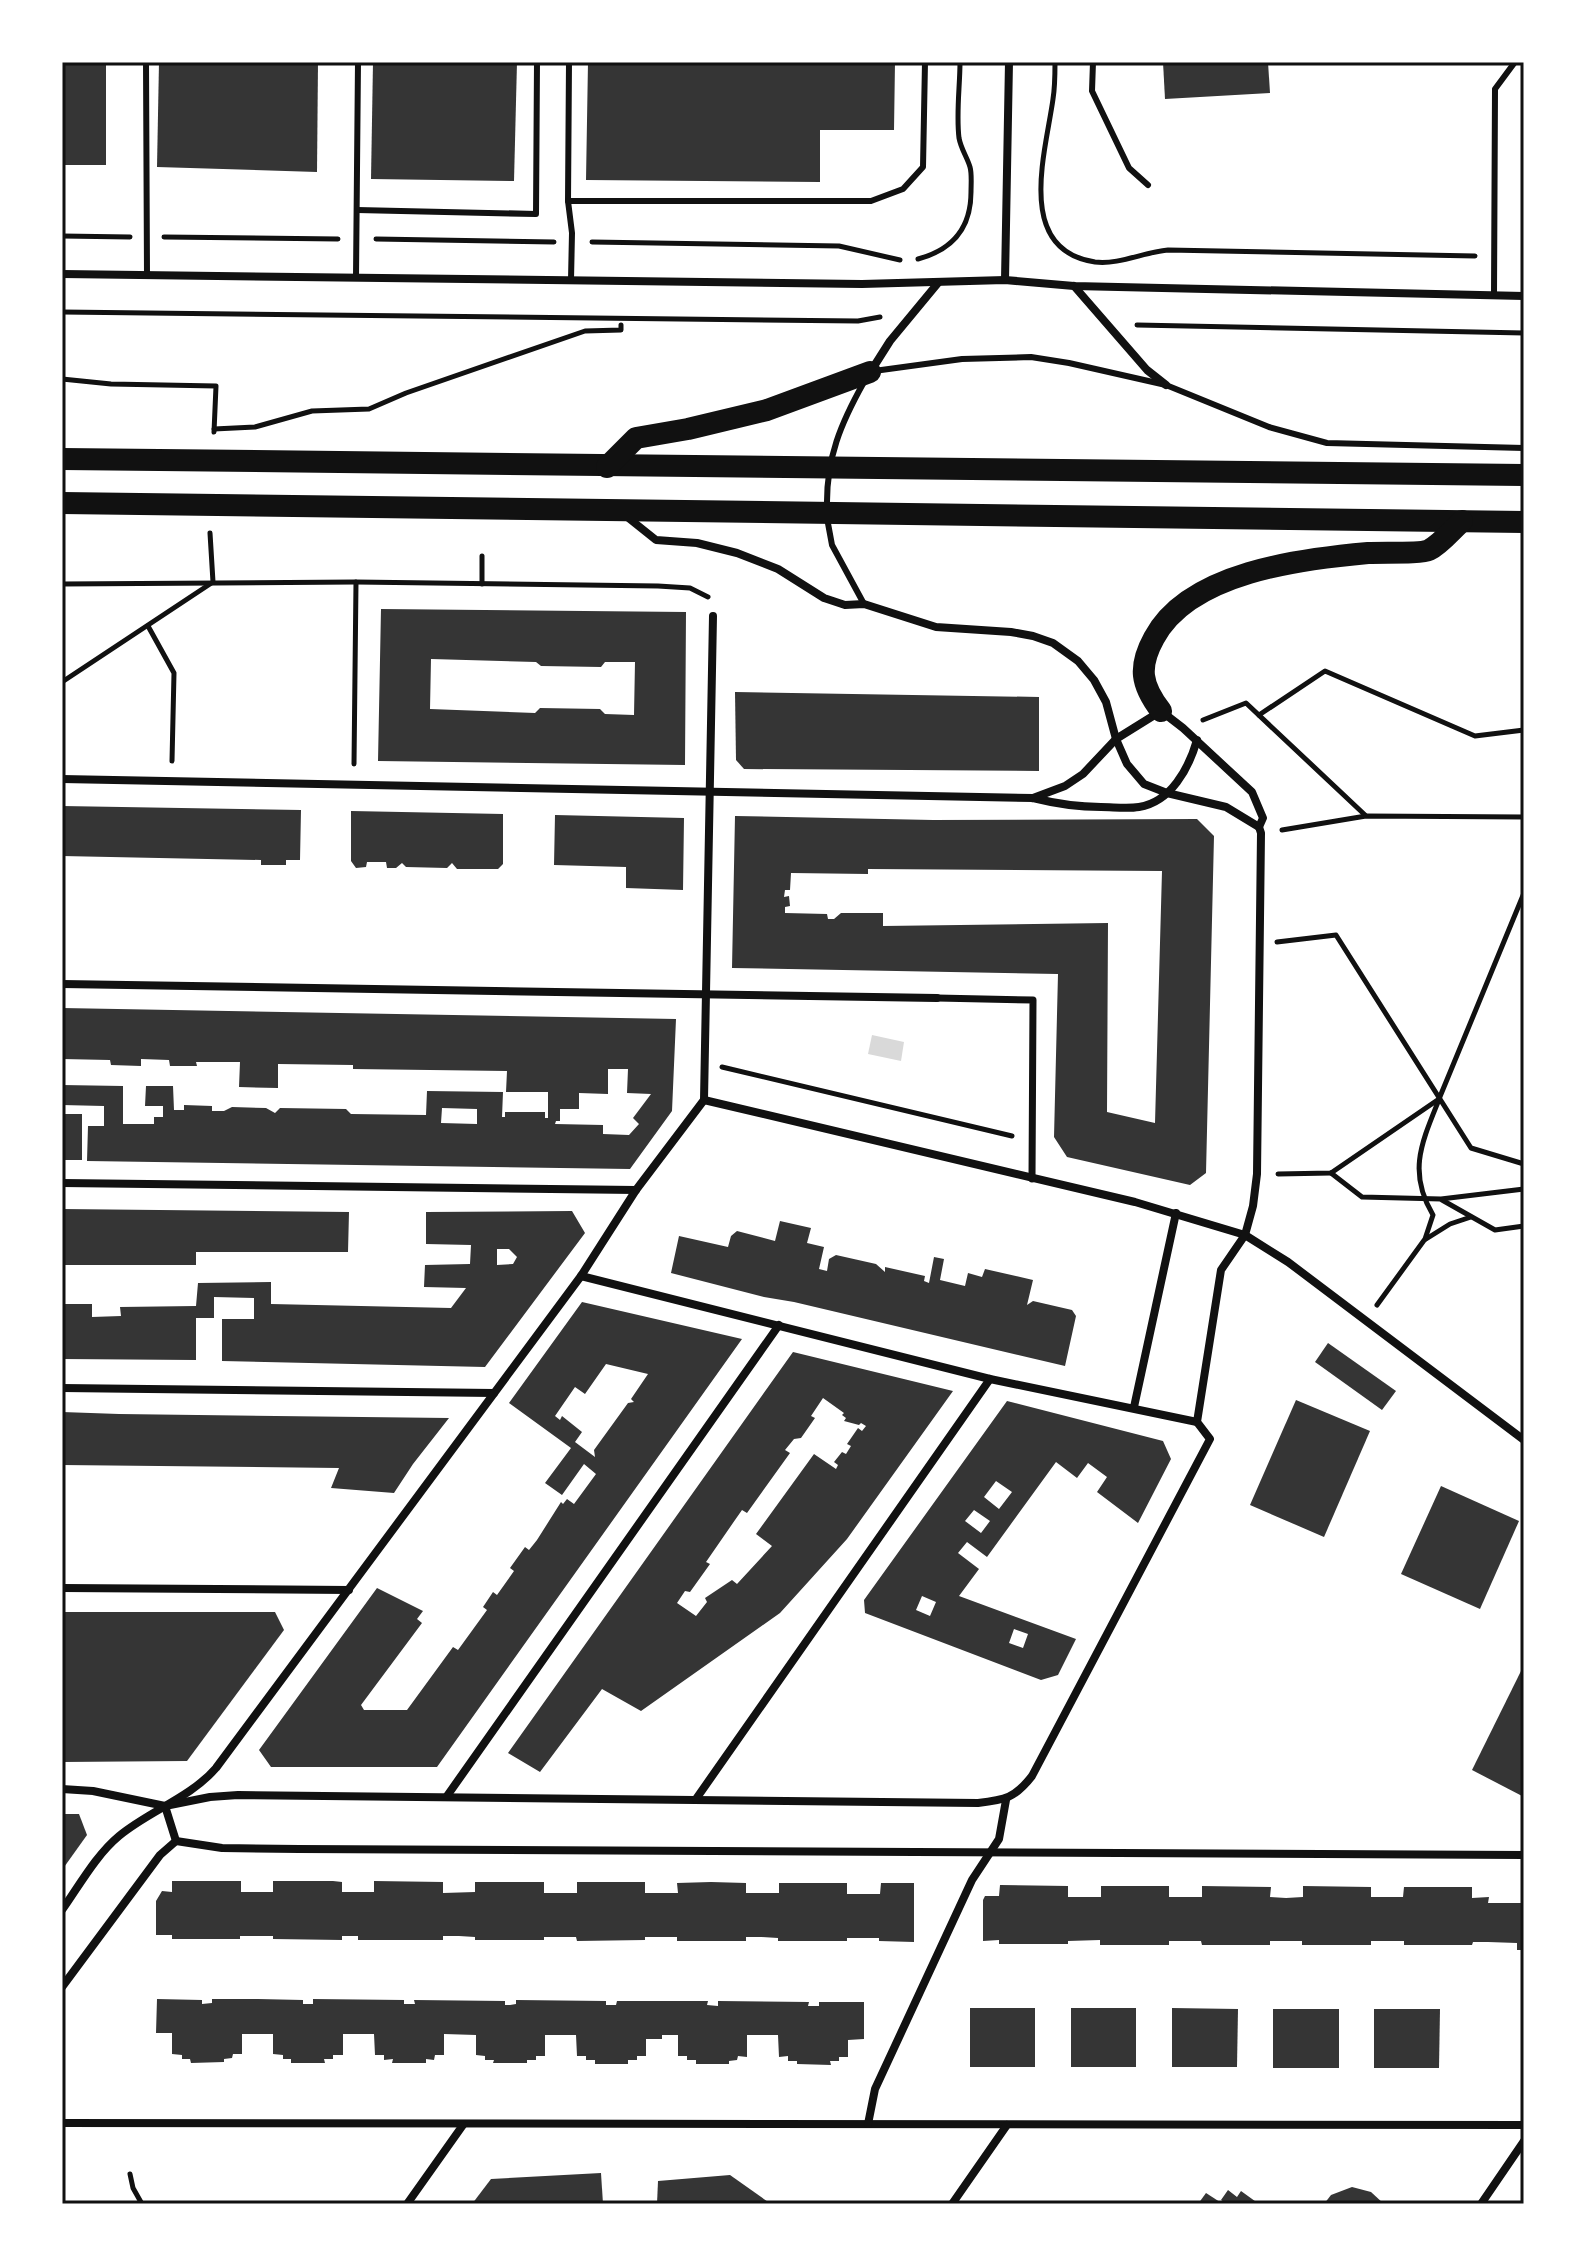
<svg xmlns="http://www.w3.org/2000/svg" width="1586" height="2266" font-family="Ubuntu,sans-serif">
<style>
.water{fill:#d9d9d9}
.building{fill:#353535;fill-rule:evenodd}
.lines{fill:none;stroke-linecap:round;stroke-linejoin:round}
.path{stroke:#111;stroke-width:5}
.service{stroke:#111;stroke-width:6}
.pedestrian{stroke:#111;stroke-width:7}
.minor{stroke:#111;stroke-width:8}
.trunk{stroke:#111;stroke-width:22}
.neatline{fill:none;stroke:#111;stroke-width:3}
</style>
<rect width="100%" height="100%" fill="#fff"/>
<!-- water -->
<polygon class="water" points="872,1035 904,1042 901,1061 868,1054"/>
<!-- building -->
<g class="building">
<rect x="62" y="62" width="44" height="103"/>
<polygon points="159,62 318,62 317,172 157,167"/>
<polygon points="373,62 517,62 514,181 371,179"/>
<polygon points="588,62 895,62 894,130 820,130 820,182 586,180"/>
<polygon points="1163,62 1268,62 1270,93 1165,99"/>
<path d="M381,609L686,612L685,765L378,761ZM431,659L536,662L541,666L601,667L605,662H635L634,715L605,714L600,709L540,708L535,713L430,709Z"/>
<polygon points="735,692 1039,697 1039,771 744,769 736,760"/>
<polygon points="62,806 301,810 300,860 286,860 286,865 261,865 261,860 62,856"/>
<polygon points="351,811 503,814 503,864 498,869 457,869 452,863 447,868 406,867 402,863 396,868 387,868 386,862 367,862 366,867 356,868 351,861"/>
<polygon points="555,815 684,818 683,890 626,888 626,867 554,865"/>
<path d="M735,816L933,820L1197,819L1214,836L1206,1173L1190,1185L1067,1157L1054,1137L1058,974L732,968ZM868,869L1162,871L1155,1123L1107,1112L1108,923L883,926V913H841L834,919H828L827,914L785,913V907L790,906L789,896L784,897L785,890H790L791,873L868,874Z"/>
<path d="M62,1008L676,1019L672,1111L630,1169L87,1161L88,1126H104V1106L62,1105V1085L123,1086V1124H154V1117H163V1106H145L146,1086H173L174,1110H184V1105L212,1106V1111H224L232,1107L266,1108L275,1113L280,1108L346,1109L351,1114L426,1115L427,1091L503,1092L502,1117H505V1112H545V1118H548V1092H506L507,1071L353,1069V1065L278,1064V1088L239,1087L240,1062H196L197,1066H170L169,1060L141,1059V1066L111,1065L110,1060L62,1059ZM608,1069H628L627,1093L651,1094L633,1118L639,1124L629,1135L603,1134V1125L555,1124L556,1121H560V1109H579V1093L608,1094ZM442,1108L477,1109V1124L441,1123Z"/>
<rect x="62" y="1114" width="20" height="46"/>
<polygon points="62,1209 349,1212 348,1252 196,1252 196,1265 62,1265"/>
<path d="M572,1211L585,1233L485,1367L222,1361V1319H254V1298L214,1297V1318H196V1360L62,1359V1304H92V1317L121,1316L120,1307L196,1306L198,1283L271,1282V1304L451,1308L466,1288L424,1287L425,1265L470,1264L471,1245L426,1244V1212ZM497,1249H509L517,1257L513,1264L497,1265Z"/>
<polygon points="780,1221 811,1228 807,1243 824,1247 819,1269 827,1271 829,1259 836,1255 876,1264 885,1272 885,1267 925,1276 924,1281 929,1283 934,1257 944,1259 940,1280 965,1286 968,1273 982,1277 985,1269 1033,1280 1027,1305 1033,1301 1072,1310 1076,1316 1065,1366 794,1302 764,1297 671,1273 679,1236 728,1247 731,1236 737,1231 775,1241"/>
<path d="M582,1302L742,1339L437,1767H271L259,1750L377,1588L423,1611L417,1619L422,1623L361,1705L364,1710H407L453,1647L458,1650L487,1610L483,1607L493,1592L497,1595L514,1571L510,1568L525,1547L529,1550L537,1540L561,1502L563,1504L567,1499L574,1504L596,1474L584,1464L562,1495L545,1483L571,1448L509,1403ZM606,1364L648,1374L631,1399L634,1402L628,1403L594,1450L595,1457L575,1442L582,1432L562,1416L560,1420L555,1416L575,1387L585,1394Z"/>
<polygon points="1328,1343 1396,1391 1382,1410 1315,1362"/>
<path d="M793,1352L953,1391L847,1539L780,1613L641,1711L602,1689L540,1772L508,1753ZM823,1398L844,1413L842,1415L846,1418L844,1421L859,1425L861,1423L866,1426L862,1431L858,1428L847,1444L851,1446L846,1454L842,1452L834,1462L838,1465L836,1469L814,1454L756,1534L772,1546L737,1584L732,1580L705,1598L707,1602L696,1616L677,1603L685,1591L690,1592L710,1564L706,1562L735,1520L742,1510L747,1513L790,1453L785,1450L794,1439L801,1438L815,1418L811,1416Z"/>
<polygon points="1296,1400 1370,1431 1324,1537 1250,1505"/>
<path d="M1007,1401L1163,1441L1171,1459L1138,1523L1097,1492L1107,1477L1088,1463L1077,1478L1056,1462L987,1557L967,1542L958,1553L979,1569L959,1596L1076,1639L1058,1675L1041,1680L865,1613L864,1600ZM996,1481L1012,1492L999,1509L984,1497ZM974,1510L990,1521L981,1533L965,1521ZM922,1596L936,1602L930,1616L916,1610ZM1014,1629L1028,1634L1023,1648L1009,1643Z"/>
<polygon points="62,1412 119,1414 449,1418 413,1464 394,1493 331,1488 339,1468 62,1465"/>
<polygon points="1441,1486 1519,1521 1480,1609 1401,1574"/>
<polygon points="62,1612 275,1612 284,1630 187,1761 62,1762"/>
<polygon points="1521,1671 1524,1673 1524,1797 1472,1770"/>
<polygon points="62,1814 79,1814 87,1835 62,1870"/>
<polygon points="172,1881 241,1881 241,1892 273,1892 273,1881 333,1881 342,1882 342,1892 374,1892 374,1881 443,1882 443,1893 475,1892 475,1882 544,1882 544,1893 577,1893 577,1882 645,1882 645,1893 678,1893 677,1883 711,1882 746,1883 746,1893 779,1893 779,1883 847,1883 847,1894 880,1894 881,1883 914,1883 914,1942 879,1941 879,1938 847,1938 847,1941 778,1941 778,1938 762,1937 746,1937 746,1941 677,1941 677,1937 645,1937 645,1940 577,1941 576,1937 544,1937 544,1940 475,1940 475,1937 459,1936 443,1936 443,1940 358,1940 358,1936 342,1936 342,1940 273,1939 273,1936 240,1936 240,1939 172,1939 172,1935 156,1935 156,1901 162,1891 172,1892"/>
<polygon points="1000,1885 1068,1886 1068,1897 1101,1897 1101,1886 1169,1886 1169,1897 1202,1897 1202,1886 1271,1887 1270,1897 1286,1898 1303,1897 1303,1886 1371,1887 1371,1897 1403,1897 1404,1887 1472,1887 1472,1898 1489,1897 1488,1903 1524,1903 1524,1950 1517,1950 1517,1943 1488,1942 1473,1942 1472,1945 1404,1945 1404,1941 1371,1941 1371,1945 1302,1945 1302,1941 1270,1941 1270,1945 1202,1945 1201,1941 1169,1941 1169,1945 1100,1945 1100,1940 1068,1941 1068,1944 999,1944 999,1940 983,1941 983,1900 985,1896 999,1896"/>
<polygon points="157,1999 202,2000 202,2004 212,2003 212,1999 258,1999 303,2000 303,2004 313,2004 313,1999 404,2000 404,2004 415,2004 414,2000 505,2001 505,2005 510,2005 516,2004 516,2000 606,2001 606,2005 616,2005 617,2001 708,2001 707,2005 718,2006 718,2001 809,2002 808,2006 819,2006 819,2002 864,2002 864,2039 848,2040 848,2057 839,2057 839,2061 830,2061 831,2065 797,2064 797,2061 788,2061 788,2056 779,2057 778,2035 747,2035 747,2057 738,2056 737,2060 729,2061 729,2064 696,2064 696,2060 687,2060 687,2056 678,2056 678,2035 662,2035 662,2039 646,2039 646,2056 637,2056 637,2060 628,2060 628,2064 595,2064 595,2060 586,2060 586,2056 577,2056 576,2035 545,2035 545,2056 536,2056 536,2060 527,2060 527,2063 493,2063 494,2060 485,2060 485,2056 476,2055 476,2035 444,2034 444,2055 435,2055 434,2060 426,2059 426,2063 392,2063 393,2059 384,2060 384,2055 375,2055 374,2034 343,2034 343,2055 333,2055 333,2059 324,2059 325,2063 291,2063 291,2059 283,2059 283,2055 273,2054 273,2034 242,2034 242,2054 233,2054 232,2058 224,2059 224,2062 191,2063 190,2059 182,2059 182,2055 172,2054 172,2033 156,2033"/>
<rect x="970" y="2008" width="65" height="59"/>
<rect x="1071" y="2008" width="65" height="59"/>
<polygon points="1172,2008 1238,2009 1237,2067 1172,2067"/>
<rect x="1273" y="2009" width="66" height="59"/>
<polygon points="1374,2009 1440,2009 1439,2068 1374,2068"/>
<polygon points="601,2173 603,2204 472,2204 491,2179"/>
<polygon points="730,2175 771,2204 657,2204 658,2181"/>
<polygon points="1352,2187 1371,2192 1384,2204 1324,2204 1331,2195"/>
<polygon points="1228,2190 1237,2197 1241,2191 1259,2204 1227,2204 1221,2200"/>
<polygon points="1206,2193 1223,2204 1198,2204"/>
</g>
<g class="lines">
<!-- path -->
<g class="path">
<path d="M1055,62C1055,74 1055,87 1053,99C1046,151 1014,250 1095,262C1119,265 1144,252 1168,250L1475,256"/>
<polyline points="62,236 130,237"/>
<polyline points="164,237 338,239"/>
<polyline points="376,239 554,242"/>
<polyline points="592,242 839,246 900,260"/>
<path d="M918,259C952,250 971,228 971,192C971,184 972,174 970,167C967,157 961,149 959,138C956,113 960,86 960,62"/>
<polyline points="62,312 858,321 880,317"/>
<polyline points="1137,325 1524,333"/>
<polyline points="62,379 111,384 216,386 214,432"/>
<polyline points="214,429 255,427 312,411 369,409 406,393 585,331 621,330 621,325"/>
<polyline points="62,584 356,582 658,586 690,588 708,597"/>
<polyline points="482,584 482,556"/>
<polyline points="148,626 174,673 172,761"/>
<polyline points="62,682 213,582 210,533"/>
<polyline points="1259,715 1325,671 1475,736 1524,730"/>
<polyline points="1203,720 1246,703 1365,815"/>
<polyline points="354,764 356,582"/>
<polyline points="1282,830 1366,816 1524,817"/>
<polyline points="1277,942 1336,935 1471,1148 1524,1164"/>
<polyline points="722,1067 1012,1136"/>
<polyline points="1331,1173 1362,1197 1441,1199 1524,1189"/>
<polyline points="1278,1174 1331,1173 1439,1099 1524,893"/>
<polyline points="1442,1200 1495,1230 1524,1226"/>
<polyline points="1426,1239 1450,1224 1471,1217"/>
<path d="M1377,1305L1425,1239L1433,1215C1408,1173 1421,1144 1438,1102"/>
<polyline points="130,2174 133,2188 142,2204"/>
</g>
<!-- service -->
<g class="service">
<polyline points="146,62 147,275"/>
<polyline points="569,62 568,201 572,233 571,280"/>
<polyline points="1093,62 1092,91 1129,168 1148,185"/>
<polyline points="568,201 871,201 903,189 923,167 925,62"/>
<polyline points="357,210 536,214 537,62"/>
<polyline points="356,277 358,62"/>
<polyline points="1494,295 1495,89 1515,62"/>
<polyline points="874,371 962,359 1031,357 1069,363 1166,385 1269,427 1327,443 1524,448"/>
<path d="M827,507C826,458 841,423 864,382"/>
<polyline points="827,518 832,545 864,604"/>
</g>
<!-- pedestrian -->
<polyline class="pedestrian" points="937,998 1033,1000 1032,1179"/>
<!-- minor -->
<g class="minor">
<polyline points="62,274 862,284 1005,280 1074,286 1524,296"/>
<polyline points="1005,280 1009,62"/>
<polyline points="1074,286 1147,370 1166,385"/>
<polyline points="871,371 890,341 938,283"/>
<polyline points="626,516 656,540 697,543 737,553 778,569 824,598 845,605 864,604 936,627 1011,632 1033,636 1053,643 1078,661 1094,680 1106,702 1116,739 1127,764 1144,784 1167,793 1226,807 1259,827"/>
<path d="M62,779L1033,798C1057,804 1077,807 1101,807C1113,807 1127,809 1139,807C1171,802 1189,768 1197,740"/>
<polyline points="62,984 937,998"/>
<polyline points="704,1100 1135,1202 1245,1235 1288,1262 1524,1440"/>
<polyline points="62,1183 636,1190"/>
<polyline points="581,1276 990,1379 1197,1422"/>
<polyline points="62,1388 494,1393"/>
<polyline points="1134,1407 1176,1213"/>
<polyline points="62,1588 349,1590"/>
<path d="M62,1789L93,1791L165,1806L210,1797L238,1795L978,1803C1005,1800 1015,1798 1032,1776L1210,1439L1197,1422L1221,1270L1245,1235L1253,1206L1257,1174L1261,833L1259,827L1263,818L1252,792L1183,728L1161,711L1116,739L1083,774L1065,786L1033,798"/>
<polyline points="447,1796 779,1325"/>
<polyline points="696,1799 990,1379"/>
<polyline points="165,1806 176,1841"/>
<polyline points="176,1841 222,1848 299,1849 1524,1855"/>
<path d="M62,1910C79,1886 96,1855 119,1836C149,1811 190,1798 216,1768L581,1276L636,1190L704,1100L713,616"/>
<polyline points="62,1987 160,1855 176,1841"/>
<polyline points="62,2123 1524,2125"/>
<polyline points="868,2124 875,2089 972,1880 999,1839 1006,1800"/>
<polyline points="407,2204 463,2125"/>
<polyline points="952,2204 1007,2125"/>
<polyline points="1481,2204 1524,2141"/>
</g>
<!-- trunk -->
<g class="trunk">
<polyline points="62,459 1524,475"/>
<polyline points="607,467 636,438 688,429 767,410 870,372"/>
<polyline points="62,503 1524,522"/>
<path d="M1161,711C1141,685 1138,667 1154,638C1189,572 1301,559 1368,553C1381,552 1421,554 1429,550C1441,544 1452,530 1462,521"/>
</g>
</g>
<!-- border -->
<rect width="1586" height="2266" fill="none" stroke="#ffffff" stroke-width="128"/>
<rect x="64" y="64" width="1458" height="2138" class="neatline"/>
</svg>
